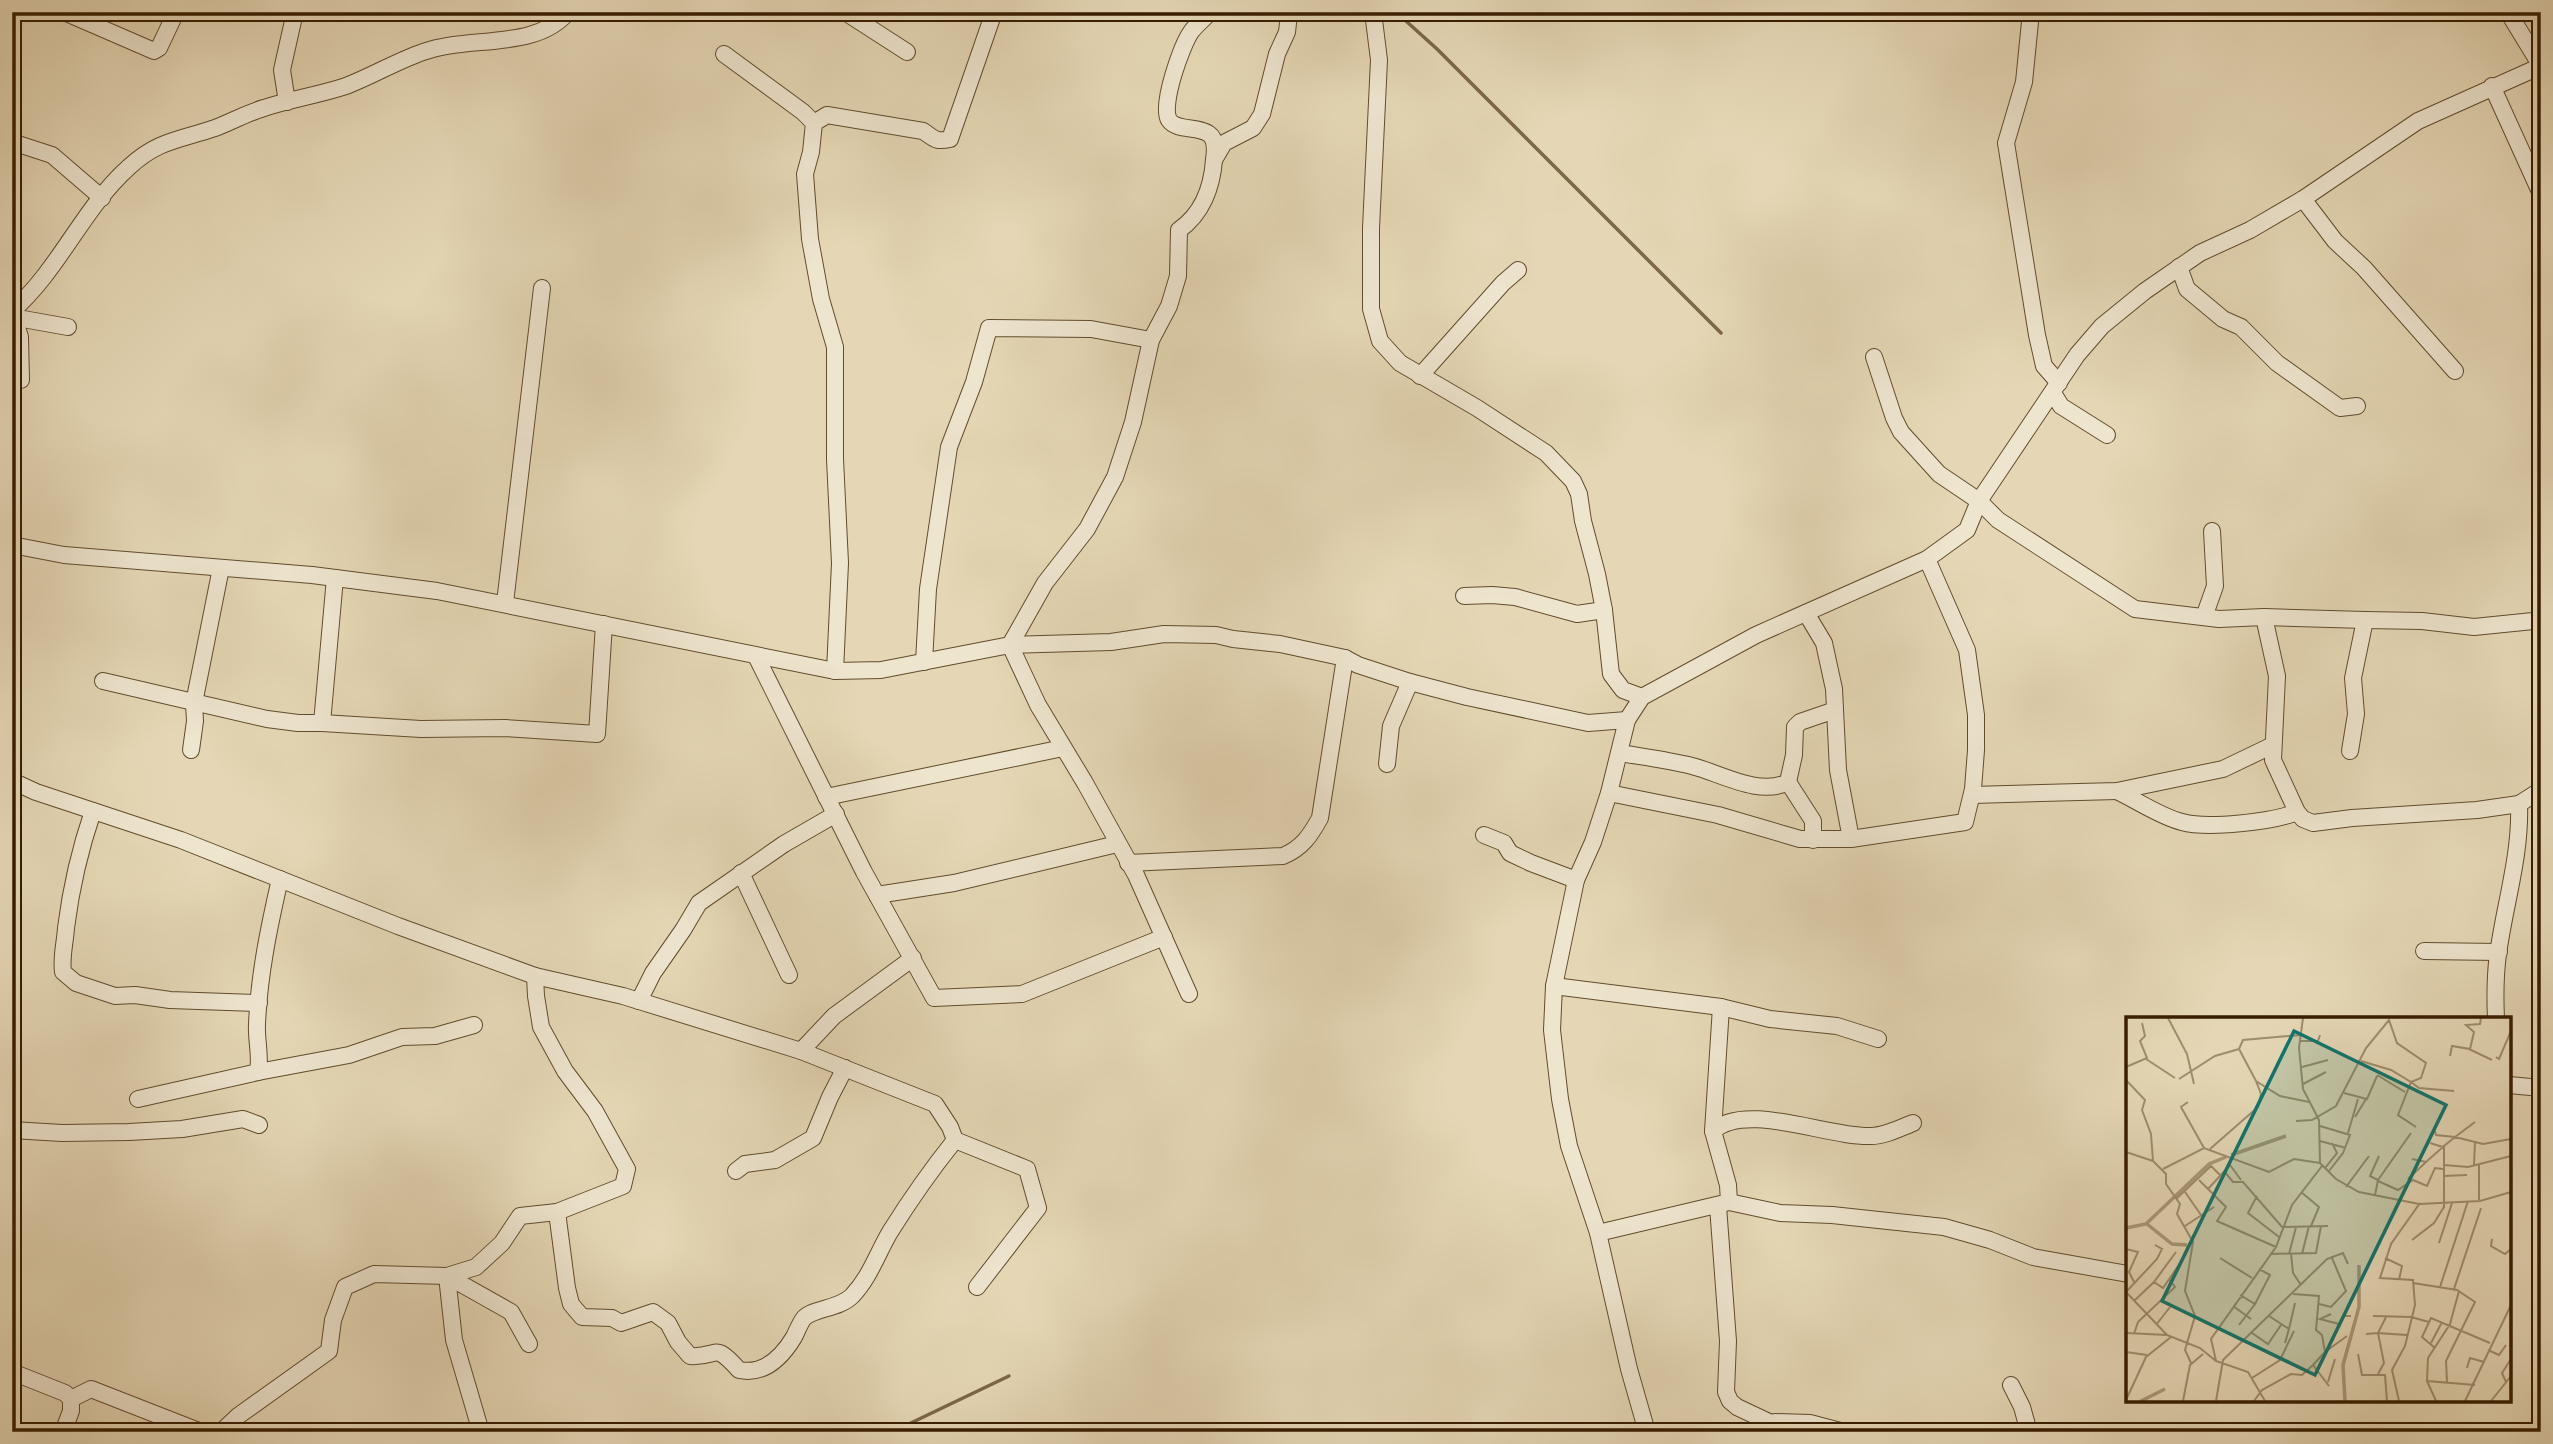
<svg xmlns="http://www.w3.org/2000/svg" width="2553" height="1444" font-family="'IM FELL Great Primer',serif">
<style>
.lines{fill:none;stroke-linecap:round;stroke-linejoin:round}
.stream{stroke:#7c6747;stroke-width:3.5}
.minor-casing{stroke:#624c2d;stroke-width:18}
.minor{stroke:#eee5cf;stroke-width:16}
.inset-river{fill:none;stroke:#aa9877;stroke-width:3.5}
.inset-road{fill:none;stroke:#9f8d6d;stroke-width:2}
.view{fill:#0f766e;fill-opacity:0.15;stroke:#0f766e;stroke-width:3.5}
.inset-edge{fill:none;stroke:#371d00;stroke-width:3.5}
</style>
<rect width="100%" height="100%" fill="#e5d7b5"/>
<filter id="stains"><feTurbulence type="fractalNoise" baseFrequency=".00286" numOctaves="4"/><feColorMatrix values="0 0 0 0 .2 0 0 0 0 .09 0 0 0 0 .02 0 0 0 .5 -.17"/></filter>
<radialGradient id="worn" r=".72"><stop offset=".6" stop-color="#630" stop-opacity="0"/><stop offset="1" stop-color="#630" stop-opacity=".3"/></radialGradient>
<g class="lines">
<!-- stream -->
<g class="stream">
<polyline points="1396,12 1437,49 1721,333"/>
<polyline points="892,1432 1009,1376"/>
</g>
<defs>
<g id="minor">
<polyline points="64,12 154,51 159,48 176,12"/>
<polyline points="845,12 907,52"/>
<polyline points="1373,12 1379,60 1371,228 1371,309 1380,341 1400,363 1477,408 1546,453 1573,481 1579,494 1583,521 1597,574 1604,610 1611,674 1623,690 1642,697"/>
<polyline points="2031,12 2024,82 2006,143 2037,335 2044,366 2059,383"/>
<polyline points="2508,12 2541,66"/>
<polyline points="724,54 803,112 814,123"/>
<polyline points="2492,86 2541,194"/>
<polyline points="287,102 282,70 295,12"/>
<polyline points="12,142 52,155 102,198"/>
<polyline points="1214,160 1224,143 1253,128 1262,114 1277,54 1287,32 1289,14 1286,12"/>
<polyline points="2303,199 2335,241 2364,268 2455,371"/>
<polyline points="2179,267 2187,289 2223,319 2241,327 2277,363 2340,408 2357,406"/>
<path d="M12,311C59,270 83,208 129,167C158,140 180,140 215,128C231,122 247,113 264,108C291,99 319,95 346,86C372,76 397,61 423,52C469,35 535,51 568,12"/>
<polyline points="12,317 68,327"/>
<polyline points="14,318 20,337 21,380"/>
<polyline points="1874,357 1894,418 1901,432 1939,474 1979,501 1998,520 2135,609 2219,619 2264,617 2365,620 2422,621 2474,627 2533,621 2541,623"/>
<polyline points="1420,376 1503,283 1518,270"/>
<polyline points="2053,393 2061,406 2107,435"/>
<polyline points="12,545 64,555 312,575 437,591 835,671 881,670 1010,645 1111,642 1164,634 1216,635 1233,639 1280,644 1345,658 1358,665 1410,682 1467,697 1588,723 1627,720"/>
<polyline points="1464,596 1492,595 1515,597 1577,614 1604,610"/>
<polyline points="505,603 542,288"/>
<polyline points="1806,613 1824,643 1834,689 1838,770 1851,839"/>
<polyline points="2204,617 2215,586 2212,531"/>
<polyline points="2264,617 2277,676 2273,760 2297,812 2303,819 2313,823 2352,818 2477,810 2519,804"/>
<polyline points="756,656 864,872 934,998 1022,994 1164,937"/>
<polyline points="924,662 928,589 949,447 974,382 989,328 1091,329 1151,340"/>
<path d="M835,671L840,563L835,459V347L821,299L810,239L805,174L811,152L814,123L827,115L923,131C935,139 935,142 950,139L994,12"/>
<polyline points="103,681 267,719 298,723 322,723 335,578"/>
<polyline points="322,723 421,729 505,728 597,734 604,624"/>
<polyline points="191,750 195,721 194,703 221,568"/>
<polyline points="2350,751 2356,714 2353,678 2365,620"/>
<path d="M1620,753C1644,757 1668,760 1692,766C1720,773 1760,797 1788,782L1794,755L1795,727L1800,722L1835,710"/>
<polyline points="1387,764 1391,726 1410,682"/>
<polyline points="12,781 36,792 181,840 398,926 535,976 623,996 801,1051 935,1104 950,1127 955,1140 1027,1169 1038,1208 977,1287"/>
<polyline points="1788,782 1813,821 1813,840"/>
<path d="M2117,791C2136,800 2161,817 2182,822C2207,829 2273,822 2297,812"/>
<polyline points="1609,793 1718,815 1800,839 1851,839 1965,822 1973,789 1976,750 1976,715 1967,650 1927,559"/>
<polyline points="1972,795 2117,791 2223,769 2273,745"/>
<polyline points="826,797 1063,748"/>
<path d="M93,811C80,849 71,888 66,928C65,944 61,956 63,972L76,983L115,996L135,995L170,1000L259,1003"/>
<polyline points="1484,835 1504,843 1510,853 1531,863 1576,880"/>
<path d="M1128,863L1283,856C1302,848 1310,836 1320,818L1345,658"/>
<polyline points="741,873 789,975"/>
<polyline points="877,895 954,883 1117,844"/>
<polyline points="2424,951 2499,952"/>
<polyline points="1554,986 1721,1007 1770,1019 1837,1026 1878,1039"/>
<path d="M1189,994L1136,875L1085,783L1038,705L1010,645L1045,583L1087,529L1115,477L1133,422L1151,340L1169,306L1178,276L1179,230C1202,214 1212,187 1214,160C1215,152 1217,140 1209,134C1199,126 1176,131 1169,120C1160,105 1182,45 1191,32C1196,25 1204,19 1210,12"/>
<polyline points="639,1001 653,973 683,930 699,903 784,844 836,814"/>
<path d="M2496,1019C2495,997 2495,976 2498,954C2505,903 2521,855 2519,804L2541,790"/>
<polyline points="801,1051 834,1016 913,958"/>
<polyline points="258,1072 349,1055 402,1037 435,1036 474,1025"/>
<polyline points="2509,1085 2541,1088"/>
<path d="M138,1099L258,1072C261,1056 256,1040 257,1024C259,975 269,927 280,879"/>
<polyline points="12,1130 62,1133 129,1132 182,1129 243,1119 259,1125"/>
<polyline points="1713,1131 1721,1007"/>
<polyline points="736,1171 745,1164 775,1160 813,1138 830,1097 845,1068"/>
<polyline points="1729,1202 1780,1213 1832,1215 1944,1227 1990,1240 2033,1257 2128,1274"/>
<polyline points="1718,1206 1728,1341 1726,1392 1730,1401 1737,1407 1790,1432"/>
<path d="M557,1212L567,1288L571,1304L582,1317L612,1318L621,1323L653,1312L668,1323L678,1342L690,1356C720,1358 712,1340 739,1370C764,1375 782,1357 794,1337C797,1331 800,1323 804,1318C814,1308 839,1309 852,1296C870,1277 877,1254 890,1232C910,1200 931,1170 955,1140"/>
<path d="M1598,1233L1729,1202L1728,1185L1713,1131C1746,1101 1829,1138 1871,1136C1885,1136 1900,1128 1913,1123"/>
<polyline points="12,1372 65,1393 71,1399 71,1411 63,1432"/>
<polyline points="2011,1385 2022,1407 2029,1432"/>
<polyline points="71,1399 91,1389 201,1432"/>
<polyline points="1775,1422 1810,1423 1844,1432"/>
<polyline points="221,1432 238,1416 329,1351 333,1320 345,1287 374,1274 447,1276 476,1267 502,1243 520,1216 557,1212 623,1186 627,1169 595,1111 565,1071 541,1027 536,996 535,976"/>
<polyline points="481,1432 454,1340 447,1276 511,1312 529,1344"/>
<polyline points="1647,1432 1629,1369 1598,1233 1569,1146 1560,1099 1552,1030 1554,986 1576,880 1593,842 1609,793 1627,720 1642,697 1756,635 1927,559 1967,530 1979,501 2077,355 2102,326 2145,291 2200,253 2250,230 2303,199 2418,121 2541,66"/>
</g>
</defs>
<!-- minor casing -->
<use href="#minor" class="minor-casing"/>
<!-- minor -->
<use href="#minor" class="minor"/>
</g>
<!-- overview -->
<g transform="translate(2126 1017)">
<rect width="385" height="385" fill="#e5d7b5"/>
<path class="inset-river" d="M105,138L160,119M21,207L46,227L61,228M0,211L20,207L83,147L100,140M15,384L39,372M219,384L217,348L233,290V248"/>
<path class="inset-road" d="M42,1L61,37L68,67M177,1L173,31L177,72L193,103L194,146L210,162L233,175L293,187L354,184L385,175M173,24H192L194,18M113,32L117,23L174,18M343,32L366,43M324,39L326,29L344,32L348,15L340,8L354,7L355,1M370,40L373,42L385,14M20,42L49,61M0,50L21,41L14,24L19,19L16,6M176,50L202,43M251,58L279,75M53,62L89,39L113,32L130,64L154,79L183,85M0,63L19,83L16,93L25,117L27,144L40,157V167L54,187L51,197L67,225L59,274L69,299L59,333L65,346M177,67L200,55M218,76L241,82L251,59M62,85L55,90L78,131M229,100L240,82M170,104L186,103L210,89L240,31L263,3L271,26L300,46L295,61L285,65L265,53L235,44M349,105L329,120L357,127L385,122M194,109L224,118L217,136L203,154M290,110L272,98L285,65L293,71L328,74M222,116L232,82M194,124L220,131M84,132L132,90L135,77L130,64M0,135L27,144M286,142L300,145L317,130L304,126M353,147V183M318,148L342,150L385,139M348,148L349,125M199,151L211,136L206,126M37,152L78,131L143,155L168,142L194,146M98,154L107,165H117L156,210L202,209M318,159L341,158M282,162L300,145M73,163L100,190L91,204L150,230M252,163L285,116M252,164L272,173L287,163L301,169L309,151L317,152M220,170L243,139M82,172L104,148L115,163M59,175L75,198M175,175L193,190L185,209M249,178L252,163L244,159L253,139M131,179L122,196L153,220M51,181L85,149L94,158M59,209L88,190M366,222L365,229L379,237L385,232M286,223L308,206L318,190V129L329,120L310,118L309,114M313,226L326,186M0,232L12,235L3,255L8,265M144,237L190,236L195,209M163,237L170,210M165,237L167,256L175,268M176,237L183,209M94,241L126,261M259,241L276,249L273,263M28,265L37,271L57,242M287,266L331,273L349,285L320,344L321,365M314,270L342,184M328,272L355,191M0,275L31,242L36,232L29,228M0,275L41,318M167,277L193,279L190,313L196,318L199,335L187,348M9,283L28,265L50,235M129,287L144,258L133,252M193,287L205,290L220,274L206,241M107,289L125,302M205,297L194,302L213,307L218,299H225M143,299L163,312L159,326M247,299L285,300L303,305M260,300L252,316L281,318M30,308L44,290M113,308L129,287L114,278M163,312L169,286M0,316L41,318L74,331L90,344M126,316L142,327L155,308M8,317L12,305L49,270L43,262M240,317L252,316L258,346L252,357M305,326L316,305M309,331L296,320L305,301L364,326M362,333L373,338L380,328M0,335L21,338M199,335L221,319M232,337L236,358H259L261,384M341,351L344,341L358,345M126,361L154,343L168,314M301,364L349,368M202,365L209,342M380,365L376,356L385,342M0,383L20,340L45,320M57,384L64,348L77,337M90,384L97,343L201,242L217,236L222,247M128,384L136,373L165,357L176,358L187,348L203,369M139,384L122,355L90,344L85,322L150,230L166,188L196,149M273,384L266,353L279,329L289,288L287,263L254,261L265,227L294,186M310,384L301,364L302,341L324,307L333,274M339,384L385,288M365,384L385,359"/>
<path class="view" d="M168,14L320,88L189,358L36,284Z"/>
<rect width="385" height="385" class="inset-edge"/>
</g>
<!-- margin -->
<rect width="2553" height="1444" fill="none" stroke="#e5d7b5" stroke-width="42"/>
<rect x="14" y="14" width="2525" height="1416" fill="none" stroke="#371d00" stroke-width="3.5"/>
<rect x="21" y="21" width="2511" height="1402" fill="none" stroke="#371d00" stroke-width="2"/>
<rect width="100%" height="100%" filter="url(#stains)"/>
<rect width="100%" height="100%" fill="url(#worn)"/>
</svg>
